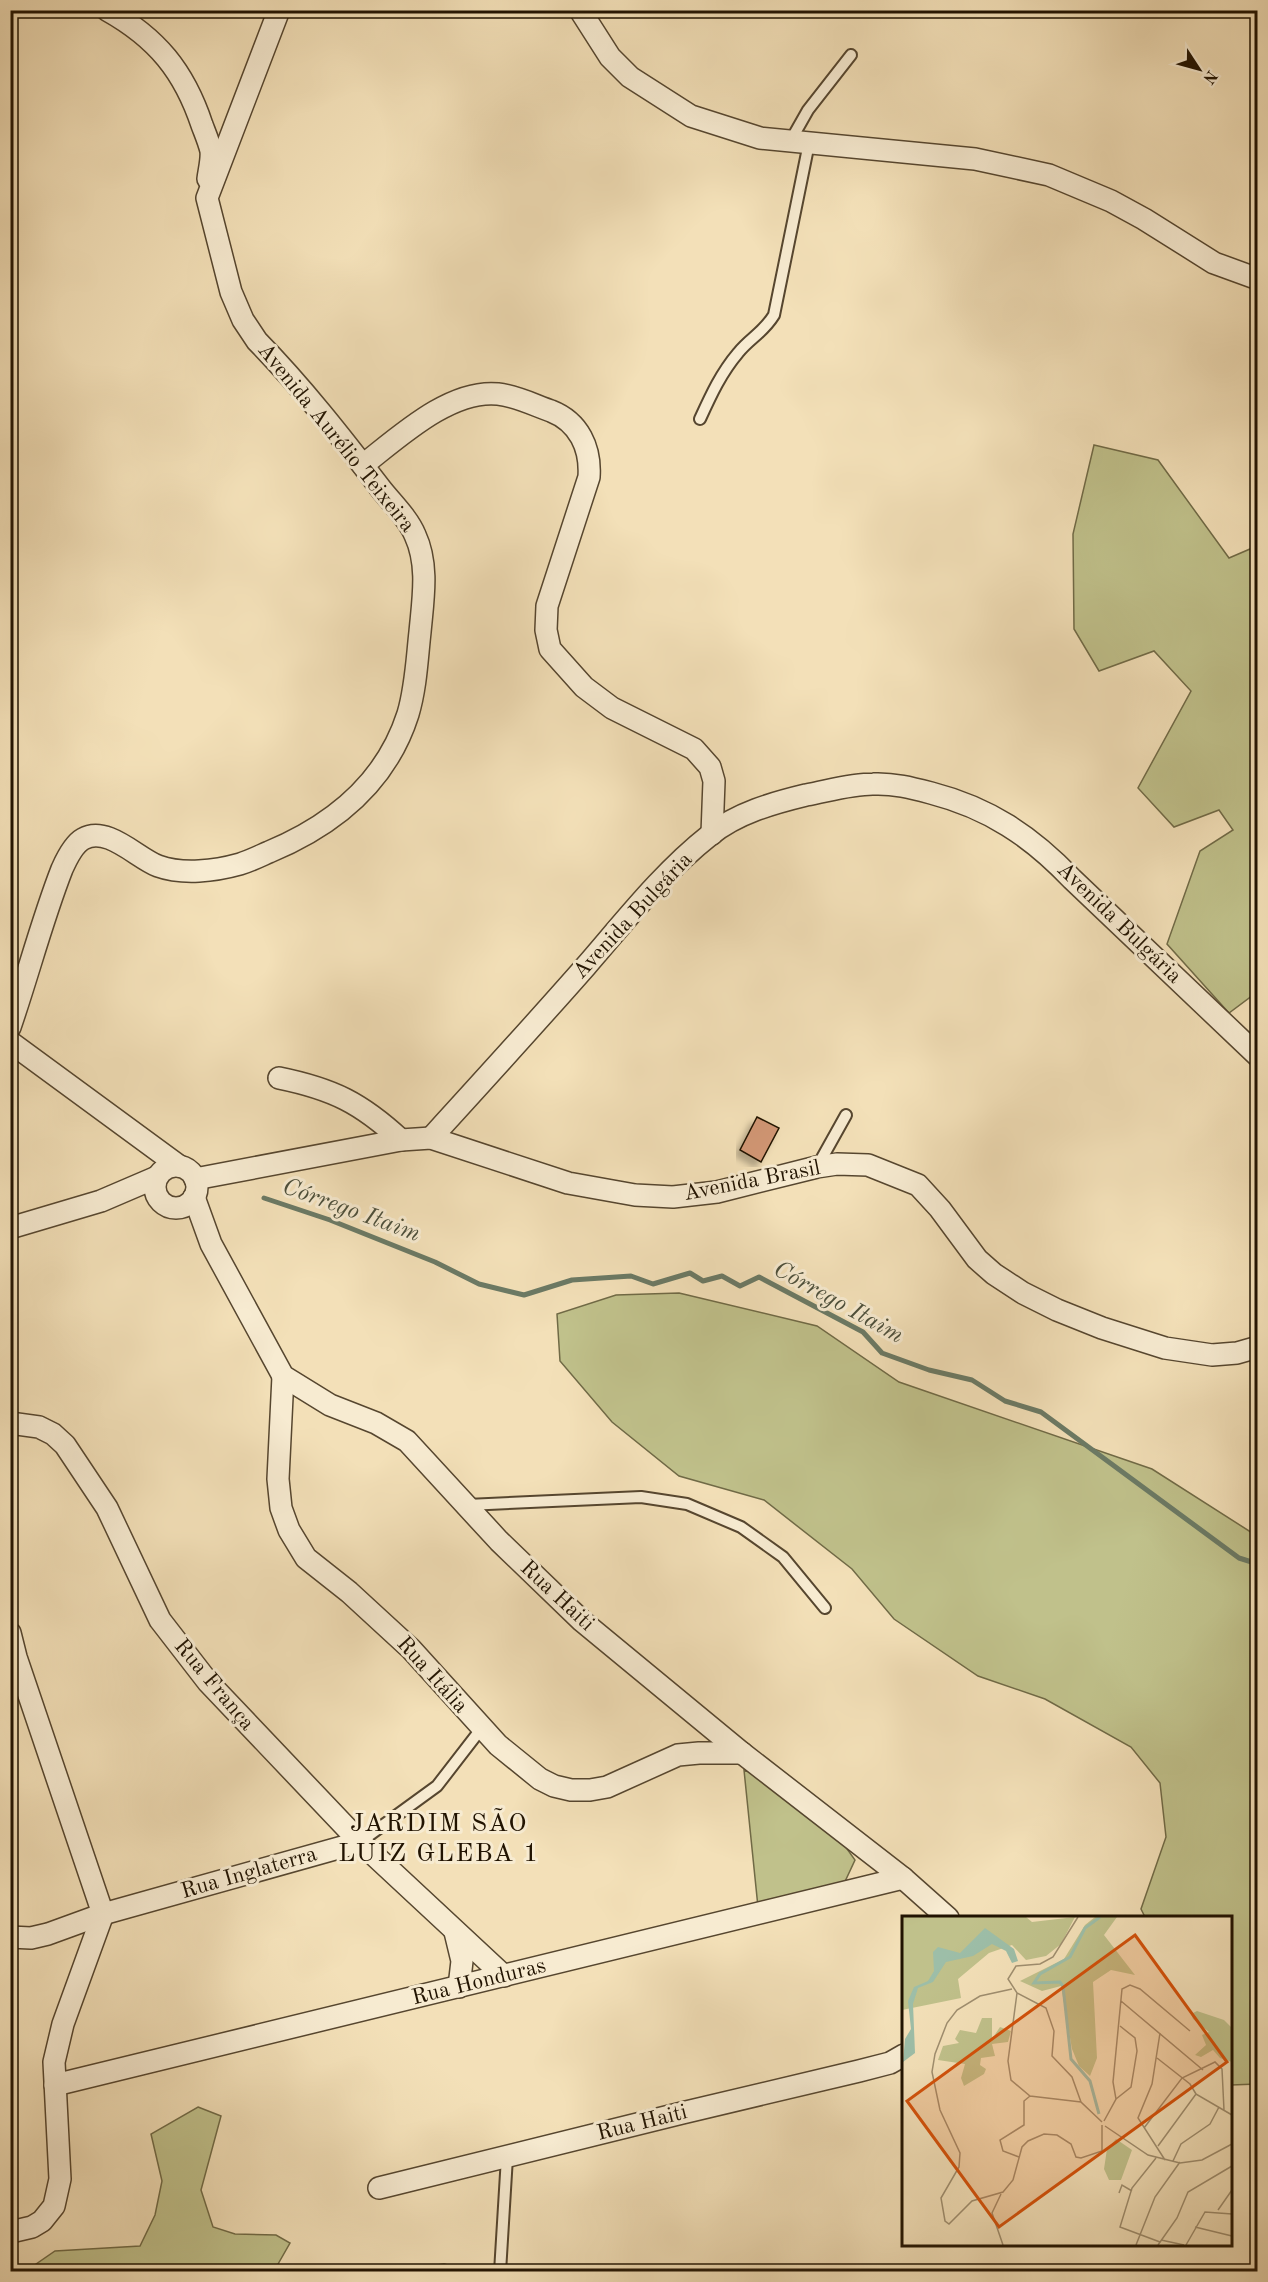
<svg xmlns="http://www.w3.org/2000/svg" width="1268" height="2282" font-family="'Old Standard TT',serif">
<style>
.green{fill:#c0c18b;stroke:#706a46;stroke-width:1.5}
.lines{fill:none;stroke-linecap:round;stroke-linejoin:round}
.stream{stroke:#6b7a65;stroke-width:5}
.building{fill:#d29775;stroke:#211301;stroke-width:1.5;filter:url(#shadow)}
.service-casing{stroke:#56462f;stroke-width:14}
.minor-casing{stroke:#56462f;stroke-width:24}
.service{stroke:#f7ebd1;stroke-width:10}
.minor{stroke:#f7ebd1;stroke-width:21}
.labels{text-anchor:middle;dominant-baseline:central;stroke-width:6;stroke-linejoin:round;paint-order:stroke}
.street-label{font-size:22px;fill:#211301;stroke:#f7ebd1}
.water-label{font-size:24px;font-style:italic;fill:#4c4f3b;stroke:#f7ebd1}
.quarter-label{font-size:26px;letter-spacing:1.5px;fill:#211301;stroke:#f7ebd1}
.inset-river{fill:none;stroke:#9dbea8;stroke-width:3}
.inset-road{fill:none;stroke:#9f8e6f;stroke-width:1.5}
.view{fill:#d4520b;fill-opacity:0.15;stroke:#d4520b;stroke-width:3}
.inset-edge{fill:none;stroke:#211301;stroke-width:3}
</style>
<defs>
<filter id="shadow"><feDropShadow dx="-5.5" dy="5.5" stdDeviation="3" flood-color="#0004"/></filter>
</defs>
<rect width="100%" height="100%" fill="#f3e0b8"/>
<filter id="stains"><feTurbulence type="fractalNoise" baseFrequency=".00333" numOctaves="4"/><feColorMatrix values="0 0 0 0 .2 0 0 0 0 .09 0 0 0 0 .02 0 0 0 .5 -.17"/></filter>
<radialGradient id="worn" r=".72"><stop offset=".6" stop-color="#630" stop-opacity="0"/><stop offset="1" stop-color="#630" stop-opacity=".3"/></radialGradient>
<!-- green -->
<g class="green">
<polygon points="1094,445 1158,460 1229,558 1257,546 1257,992 1229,1013 1167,944 1200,851 1233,830 1219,810 1174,827 1138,788 1191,691 1154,651 1099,671 1074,629 1073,534"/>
<polygon points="679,1293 817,1326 899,1382 1152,1469 1257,1536 1257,2084 1231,2085 1230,1918 1145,1917 1141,1909 1166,1837 1160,1783 1131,1747 1045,1699 978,1676 894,1619 852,1569 764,1500 679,1476 612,1422 560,1361 557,1314 616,1295"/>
<polygon points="744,1770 769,1778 845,1846 855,1860 841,1890 758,1907"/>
<polygon points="198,2107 221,2116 201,2190 213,2227 235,2234 276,2235 290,2243 274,2271 26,2271 55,2251 140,2246 155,2215 162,2181 151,2134"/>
<polygon points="444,2264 471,2271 391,2271 392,2271"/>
</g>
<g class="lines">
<!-- stream -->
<polyline class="stream" points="264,1198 330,1220 435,1262 479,1284 524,1295 572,1280 631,1276 653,1284 690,1273 703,1281 722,1276 740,1286 759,1277 863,1332 882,1353 929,1370 972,1380 1005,1401 1041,1412 1239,1558 1258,1564"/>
</g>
<!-- building -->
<polygon class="building" points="757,1117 779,1128 761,1162 740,1150"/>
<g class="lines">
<defs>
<g id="service">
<polyline points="791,140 808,110 851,55"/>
<path d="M700,419C711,395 721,373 738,353C750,338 763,333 774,315L809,143"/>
<polyline points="817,1167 846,1115"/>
<polyline points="467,1505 641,1497 687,1504 741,1527 783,1557 825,1608"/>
<polyline points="360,1842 437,1786 481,1729"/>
<polyline points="500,2272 507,2157"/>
</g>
<g id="minor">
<path d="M107,10C157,38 184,71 202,125C205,133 209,142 211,151C212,160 209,170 208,179"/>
<polyline points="580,10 610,57 630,77 691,116 760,138 975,159 1049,175 1111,201 1144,219 1214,263 1258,279"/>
<path d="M363,465C399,437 450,389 498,394C516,396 534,405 551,411C579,422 591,448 589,477L547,606L546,630L550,649L584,687L612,708L694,749L710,767L714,781L712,834"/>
<path d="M10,1027C28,975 42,920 62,869C66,860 74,844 83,839C107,825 137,858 158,866C183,875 215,871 240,864C250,861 260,856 269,852C334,825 386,783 408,714C416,687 417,659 420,632C423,599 429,565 415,535C408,518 392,503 381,489C342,438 302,387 257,341L243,320L231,292L207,198L279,10"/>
<polyline points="10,1042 179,1166"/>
<path d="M279,1078C333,1089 361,1103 401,1140"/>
<path d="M431,1138C483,1081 535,1024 586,966C625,921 663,872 710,835C737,813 773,803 806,795C828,791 851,784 873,784C893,783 912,788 931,793C989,808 1031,836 1072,879L1258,1056"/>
<circle cx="176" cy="1187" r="21"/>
<polyline points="195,1179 401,1140 431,1138 568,1183 635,1195 673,1197 717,1192 817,1167 837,1164 868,1165 918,1185 940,1209 977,1259 994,1274 1023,1293 1057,1310 1102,1328 1165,1348 1212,1355 1237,1353 1258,1347"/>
<polyline points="194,1197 211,1244 283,1376 330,1405 376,1423 407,1441 499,1541 582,1621 742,1753 903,1878 948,1918"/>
<polyline points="10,1228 101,1201 157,1177"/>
<polyline points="283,1376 278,1479 281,1508 289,1530 306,1558 349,1592 411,1649 498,1745 540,1779 554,1786 571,1790 590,1790 607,1787 678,1755 699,1753 742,1753"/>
<polyline points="10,1423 39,1427 53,1434 65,1445 107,1508 160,1620 208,1682 360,1842 504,1976"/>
<polyline points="10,1633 16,1657 103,1914 63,2024 54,2062 60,2179 54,2206 42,2221 32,2227 15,2231 10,2230"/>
<polyline points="455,1932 462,1961 459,1987"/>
<polyline points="10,1937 31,1938 48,1934 103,1914 360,1842"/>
<polyline points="55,2085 903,1878"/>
<polyline points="379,2188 682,2113 859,2071 890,2063 904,2055"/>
</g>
</defs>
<!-- service casing -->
<use href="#service" class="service-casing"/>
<!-- minor casing -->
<use href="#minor" class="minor-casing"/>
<!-- service -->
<use href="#service" class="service"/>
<!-- minor -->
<use href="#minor" class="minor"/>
</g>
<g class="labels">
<!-- street labels -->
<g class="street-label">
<text transform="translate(336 438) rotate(51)">Avenida Aurélio Teixeira</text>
<text transform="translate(633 916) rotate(-47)">Avenida Bulgária</text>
<text transform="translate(1119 923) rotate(44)">Avenida Bulgária</text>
<text transform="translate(752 1181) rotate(-11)">Avenida Brasil</text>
<text transform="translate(557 1596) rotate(43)">Rua Haiti</text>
<text transform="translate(432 1675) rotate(48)">Rua Itália</text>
<text transform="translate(214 1685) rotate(50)">Rua França</text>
<text transform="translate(249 1873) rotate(-16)">Rua Inglaterra</text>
<text transform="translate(479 1982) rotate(-14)">Rua Honduras</text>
<text transform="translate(642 2123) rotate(-14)">Rua Haiti</text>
</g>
<!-- water labels -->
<g class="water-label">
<text transform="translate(351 1211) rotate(20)">Córrego Itaim</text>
<text transform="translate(838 1303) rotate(29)">Córrego Itaim</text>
</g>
<!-- quarter labels -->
<g class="quarter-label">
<text x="439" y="1824">JARDIM SÃO<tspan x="439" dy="30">LUIZ GLEBA 1</tspan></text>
</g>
</g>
<!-- overview -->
<g transform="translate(902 1916)">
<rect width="330" height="330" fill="#f3e0b8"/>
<path d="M0,1H124L130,6L173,1L159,28L144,40L124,44L110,29L87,37L56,63L59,82L0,94ZM193,1H215L202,19L233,59L209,54L191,66L195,142L188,160L177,150L170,133L159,70L140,75L118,65L162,43L183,9ZM295,95L322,104L330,112V146L318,142L311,134L299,141L293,139L304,129L300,119L307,116L291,103L289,98ZM80,102H90V123L98,111L109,115L106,126L90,128L93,140L79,142L78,149L84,153L82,158L62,170L59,162L63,148L36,144L41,130L57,127L53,123L58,114L74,117ZM214,223L230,234L219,264H207L202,253L205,233Z" fill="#c0c18b"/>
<path d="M83,12L112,33L116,45L110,47L104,35L90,28L71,40L44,46L31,66L16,72L11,88L13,137L1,146L3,123L9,113L6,85L12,71L26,65L32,55L31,36L36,31L58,37Z" fill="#9dbea8"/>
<path class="inset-river" d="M197,198L188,165L169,143L161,70L158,66L132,67L138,58L168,41L183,12L198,1"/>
<path class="inset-road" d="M176,1L151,41L138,48L114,50L106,63L115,77L144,92L152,115L150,140L170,161L179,186L200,206M110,73L78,80L55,94L45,107L33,138L30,156L38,194L58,237L57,251L39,282L43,305L47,308L70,285L101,276L111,264L120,231L126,225L142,218L155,219L169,228L174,241L179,242L200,235V209M115,77L106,145L109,164L128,180L179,186M219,85L301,154M258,117L250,168L236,202L263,244M255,142L288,168L294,178M214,183L229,171L235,135L233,122L218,110M202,205L214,183L211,166L220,73L228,69L238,73L288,115M203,210L246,239L278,247L300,244L330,228M242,212L280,162L313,146L320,153L322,194M256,230L294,178L330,199M117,241L101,235L98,224L122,209V185L128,180M254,242L230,272L218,311L258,326M271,245L279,228L308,208L317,191M217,277L220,269L230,275M99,278L90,297L101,329M316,294L330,274M293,311L330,320M259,324L282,329M234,329L253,281L278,246M256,329L275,302L286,276L330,250M284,329L303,296L330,298"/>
<path class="view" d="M233,19L325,146L97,311L5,185Z"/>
<rect width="330" height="330" class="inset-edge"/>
</g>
<!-- margin -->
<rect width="1268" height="2282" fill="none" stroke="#f3e0b8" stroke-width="36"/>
<rect x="12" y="12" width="1244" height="2258" fill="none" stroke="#211301" stroke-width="3"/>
<rect x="18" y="18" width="1232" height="2246" fill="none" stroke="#211301" stroke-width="1.5"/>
<!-- north arrow -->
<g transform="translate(1199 69) rotate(126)" stroke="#f7ebd1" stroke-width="4.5" paint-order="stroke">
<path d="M0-4.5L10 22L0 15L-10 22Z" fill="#211301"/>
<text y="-9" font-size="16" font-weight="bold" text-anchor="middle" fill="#211301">N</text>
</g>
<rect width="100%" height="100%" filter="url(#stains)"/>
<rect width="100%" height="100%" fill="url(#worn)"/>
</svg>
